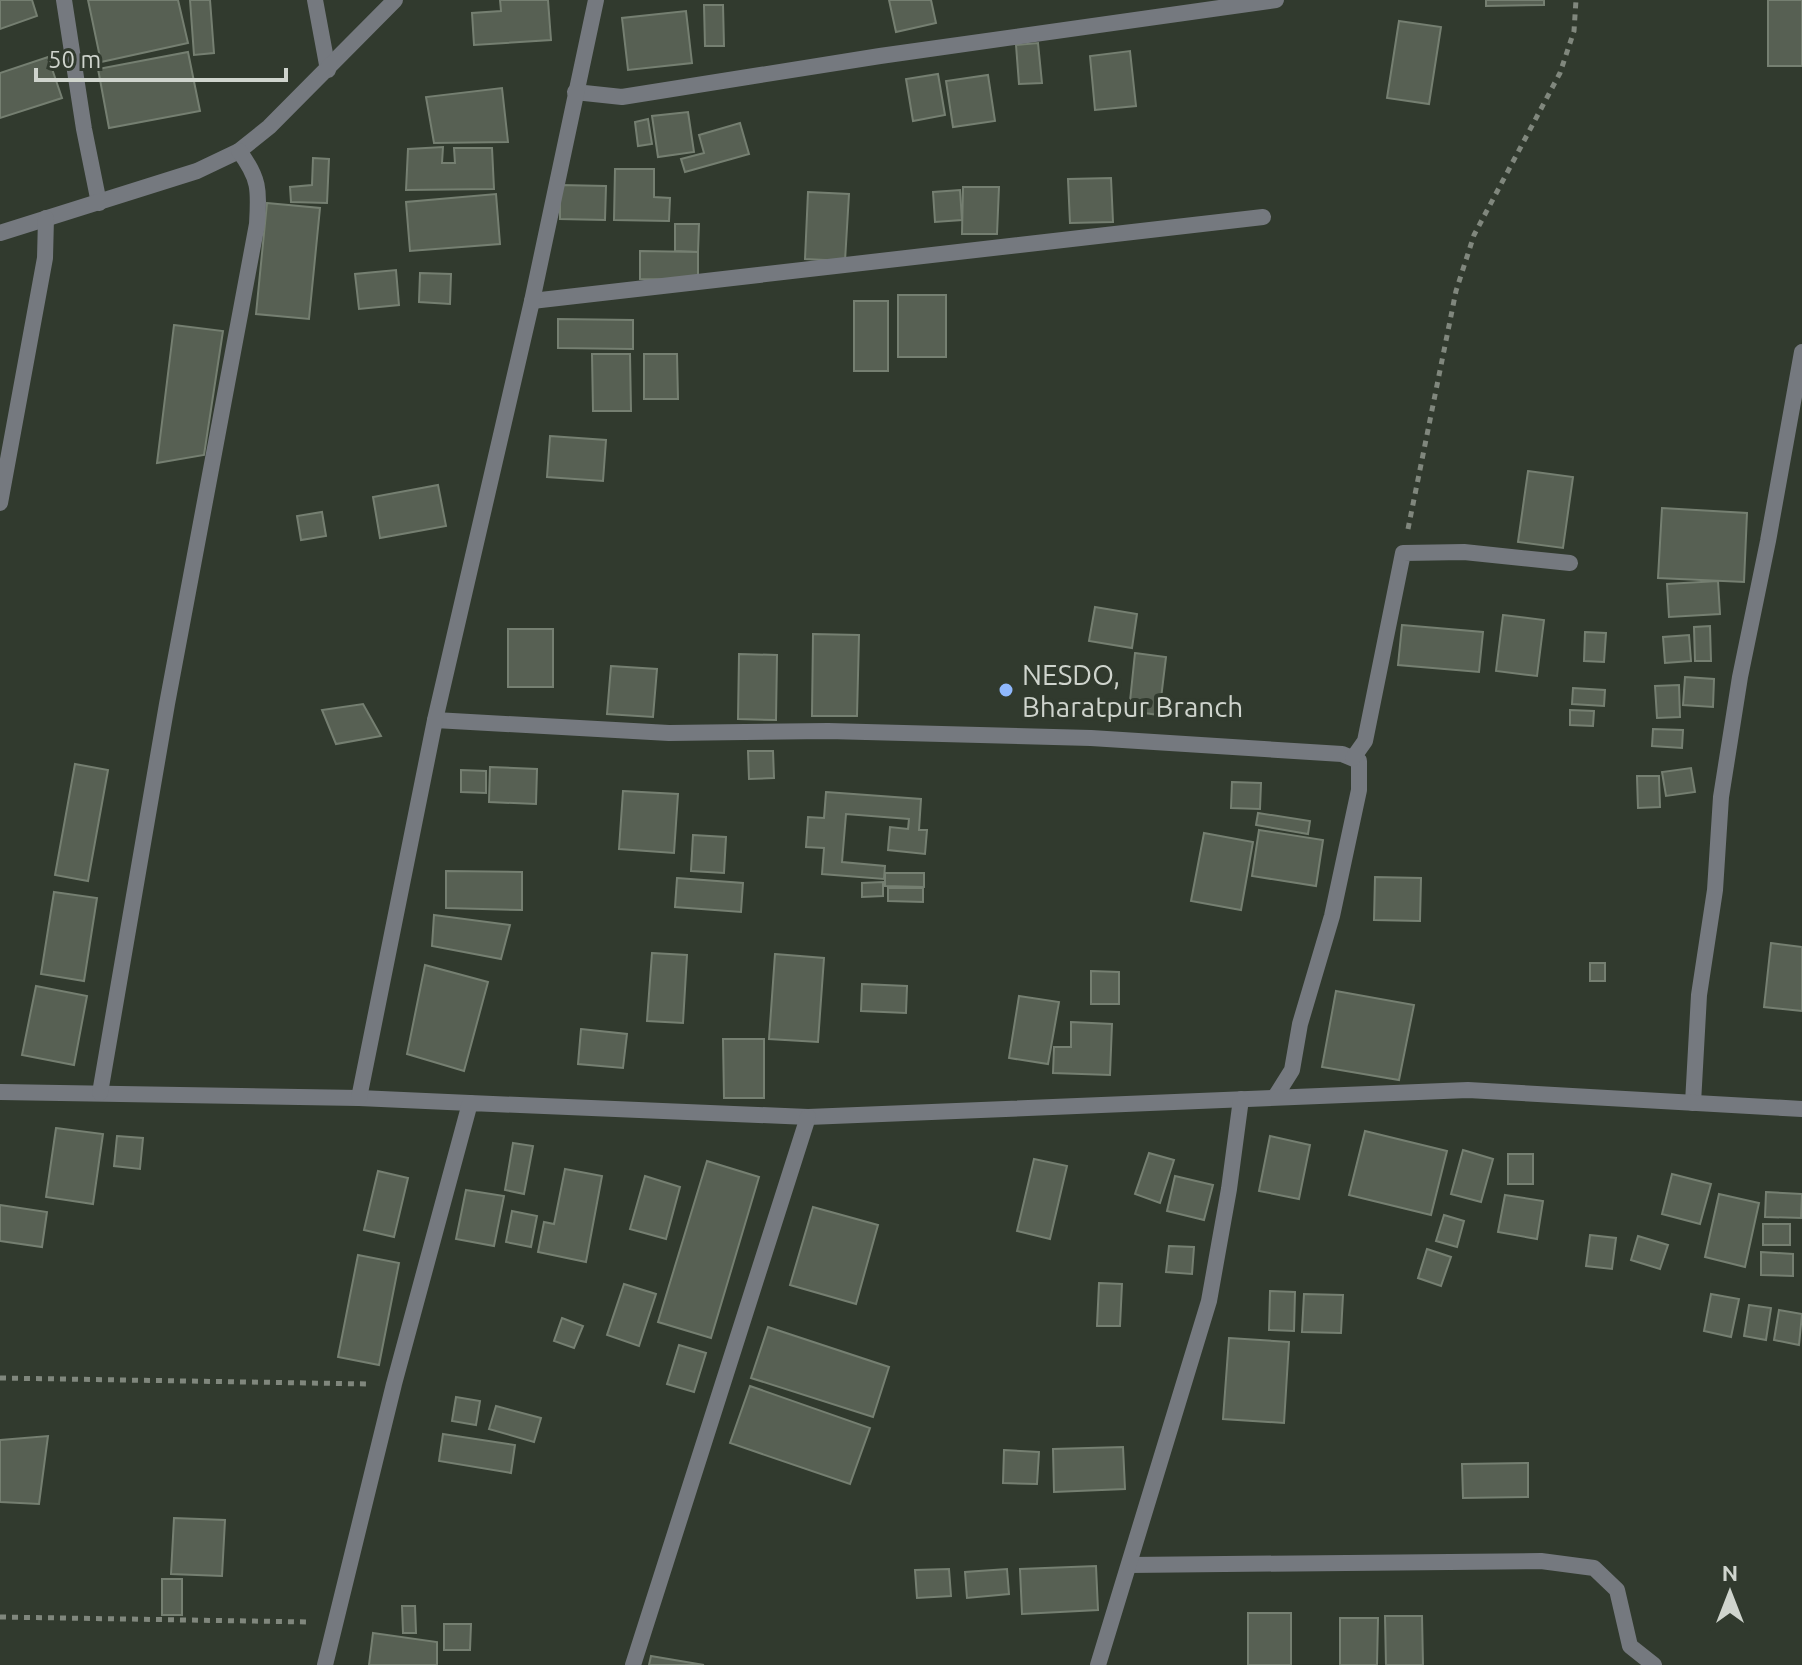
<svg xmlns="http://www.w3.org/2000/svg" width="1802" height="1665" font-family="Ubuntu,sans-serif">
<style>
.building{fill:#576053;stroke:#757f71;stroke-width:2}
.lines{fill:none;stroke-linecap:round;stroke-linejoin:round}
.path{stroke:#80877d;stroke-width:5;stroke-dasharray:6 6;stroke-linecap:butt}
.minor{stroke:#75797f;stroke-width:16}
.poi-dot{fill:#8fb8fd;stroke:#313a2e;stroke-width:3}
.labels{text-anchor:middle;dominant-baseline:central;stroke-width:8;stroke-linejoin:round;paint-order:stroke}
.poi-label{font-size:28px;fill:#cfd4cd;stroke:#313a2e;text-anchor:start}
</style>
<rect width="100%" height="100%" fill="#313a2e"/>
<!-- building -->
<g class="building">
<polygon points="0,0 32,0 37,16 0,29"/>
<polygon points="88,0 178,0 188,43 101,62"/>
<polygon points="190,0 210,0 214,53 194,55"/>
<polygon points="500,0 548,0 551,40 474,45 472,13 501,11"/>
<polygon points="889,0 931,0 936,23 896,32"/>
<polygon points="1486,0 1544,0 1544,5 1486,6"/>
<rect x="1768" y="0" width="34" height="66"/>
<polygon points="704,5 723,5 724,46 705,46"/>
<polygon points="686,11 692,63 628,70 622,18"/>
<polygon points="1399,21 1441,27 1429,104 1387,98"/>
<polygon points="1038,43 1042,83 1019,84 1016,45"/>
<polygon points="1130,51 1136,106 1095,110 1090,56"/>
<polygon points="188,52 200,111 109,128 98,69"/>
<polygon points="48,57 62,98 0,118 0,73"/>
<polygon points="938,74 945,115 913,121 906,79"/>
<polygon points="988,75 995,121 953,127 946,81"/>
<polygon points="502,88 508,142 434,143 426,97"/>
<polygon points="688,112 694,152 658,157 652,116"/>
<polygon points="648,119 652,144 638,146 635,122"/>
<polygon points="740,123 749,154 685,172 681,159 704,153 699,135"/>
<polygon points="443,147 442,163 455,163 454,148 492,148 494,189 406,190 408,149"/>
<polygon points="313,158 329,159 327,203 291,202 290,187 312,185"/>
<polygon points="615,169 654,169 654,197 670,198 669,221 614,220"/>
<polygon points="1111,178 1113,222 1070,223 1068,179"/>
<polygon points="560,185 606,186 605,220 560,219"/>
<polygon points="963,187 999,187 997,234 962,234"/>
<polygon points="960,190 962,220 935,222 933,192"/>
<polygon points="808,192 849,194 845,261 805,259"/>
<polygon points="496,194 500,244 410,251 406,202"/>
<polygon points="267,203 320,208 309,319 256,314"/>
<polygon points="675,224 699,224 698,252 675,251"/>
<polygon points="640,251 698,252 698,280 640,279"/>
<polygon points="396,270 399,305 359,309 355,274"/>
<polygon points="420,273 451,274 450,304 419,302"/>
<rect x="898" y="295" width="48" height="62"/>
<rect x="854" y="301" width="34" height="70"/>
<polygon points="558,319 633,320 633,349 558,348"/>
<polygon points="174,325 223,331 204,455 157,463"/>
<polygon points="592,354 630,354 631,411 593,411"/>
<polygon points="644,354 677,354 678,399 644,399"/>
<polygon points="550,436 606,440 603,481 547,477"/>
<polygon points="1528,471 1573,477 1563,548 1518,542"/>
<polygon points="438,485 446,526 380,538 373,497"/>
<polygon points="1662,508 1747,513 1744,582 1658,578"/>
<polygon points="322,512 326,536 301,540 297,516"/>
<polygon points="1718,581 1720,614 1669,617 1667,584"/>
<polygon points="1095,607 1137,614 1132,648 1089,641"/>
<polygon points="1503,615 1544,620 1537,676 1496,671"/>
<polygon points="1402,625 1483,632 1479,672 1398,665"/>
<polygon points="1710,626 1711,661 1695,661 1694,627"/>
<rect x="508" y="629" width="45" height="58"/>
<polygon points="1585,632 1606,633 1604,662 1584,661"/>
<polygon points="813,634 859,635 857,716 812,716"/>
<polygon points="1689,635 1691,661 1665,663 1663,637"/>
<polygon points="1135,653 1166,657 1159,715 1129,711"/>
<polygon points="739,654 777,655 776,720 738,719"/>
<polygon points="611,666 657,669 653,717 607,714"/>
<polygon points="1685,677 1714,679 1713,707 1683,705"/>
<polygon points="1679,685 1680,717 1657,718 1655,686"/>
<polygon points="1573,688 1605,690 1604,706 1572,704"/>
<polygon points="363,704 381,736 336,744 322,710"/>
<polygon points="1570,710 1594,711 1593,726 1570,725"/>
<polygon points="1653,729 1683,730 1682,748 1652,746"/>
<polygon points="748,751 773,751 774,778 749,779"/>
<polygon points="75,764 108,770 88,881 55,875"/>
<polygon points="490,767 537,769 536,804 489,802"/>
<polygon points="1691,768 1695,792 1666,796 1662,772"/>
<polygon points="461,770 486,771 486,793 461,792"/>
<polygon points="1637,776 1659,776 1660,807 1638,808"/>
<polygon points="1232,782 1261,783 1260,809 1231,808"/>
<polygon points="623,791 678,794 674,853 619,849"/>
<polygon points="826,792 921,799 919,830 927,830 925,854 888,850 890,827 908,829 909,819 846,814 842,862 885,866 884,879 822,874 824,848 806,847 808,817 824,818"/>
<polygon points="1258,813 1310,821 1308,834 1256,825"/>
<polygon points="1259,830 1323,840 1316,886 1252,876"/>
<polygon points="1204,833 1253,842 1241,910 1191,901"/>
<polygon points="693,835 726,837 724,873 691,871"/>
<polygon points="446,871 522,872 522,910 446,908"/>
<polygon points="885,873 924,873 924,887 885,886"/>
<polygon points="1375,877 1421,878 1420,921 1374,920"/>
<polygon points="677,878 743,883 741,912 675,907"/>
<polygon points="883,882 883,896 862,897 862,883"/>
<polygon points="888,888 923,888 923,902 888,901"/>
<polygon points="54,892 97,898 84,981 41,974"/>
<polygon points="434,915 510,925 501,959 432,946"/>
<polygon points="1771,943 1802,947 1802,1011 1764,1007"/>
<polygon points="652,953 687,955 683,1023 647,1021"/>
<polygon points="775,954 824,958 818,1042 769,1039"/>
<rect x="1590" y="963" width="15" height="18"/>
<polygon points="425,965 488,982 464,1071 407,1054"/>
<polygon points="1091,971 1119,972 1119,1004 1091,1004"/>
<polygon points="862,984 907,986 906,1013 861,1011"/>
<polygon points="36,986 87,996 74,1065 22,1055"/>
<polygon points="1336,991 1414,1005 1399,1080 1322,1067"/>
<polygon points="1019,996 1059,1002 1048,1064 1009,1058"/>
<polygon points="1071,1022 1112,1024 1110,1075 1053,1073 1054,1047 1071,1047"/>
<polygon points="581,1029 627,1034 623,1068 578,1064"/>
<polygon points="723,1039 764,1039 764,1098 724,1098"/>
<polygon points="56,1128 103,1134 93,1204 46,1197"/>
<polygon points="1365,1131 1447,1151 1431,1215 1349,1195"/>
<polygon points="117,1136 143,1138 140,1169 114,1166"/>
<polygon points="1270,1136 1310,1145 1299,1199 1259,1191"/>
<polygon points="513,1143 533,1146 524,1194 505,1190"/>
<polygon points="1463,1150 1493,1159 1481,1202 1451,1194"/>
<polygon points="1149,1153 1174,1160 1160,1203 1135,1194"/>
<rect x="1508" y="1154" width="25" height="30"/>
<polygon points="1034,1159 1067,1166 1050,1239 1017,1231"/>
<polygon points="707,1161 759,1177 711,1338 658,1322"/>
<polygon points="565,1169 602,1176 586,1262 538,1252 544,1222 554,1224"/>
<polygon points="378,1171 408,1178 394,1237 364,1230"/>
<polygon points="1672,1174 1711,1184 1700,1224 1662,1214"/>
<polygon points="645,1176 680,1187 666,1239 630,1229"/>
<polygon points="1175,1176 1213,1185 1204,1220 1167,1211"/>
<polygon points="466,1190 504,1196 494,1246 456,1239"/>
<polygon points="1766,1192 1802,1194 1801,1218 1765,1217"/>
<polygon points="1719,1194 1759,1203 1745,1267 1705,1257"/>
<polygon points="1505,1195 1543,1201 1537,1239 1498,1232"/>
<polygon points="0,1205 47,1212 42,1247 0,1241"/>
<polygon points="813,1207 878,1225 856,1304 790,1285"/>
<polygon points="512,1211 537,1216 531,1247 506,1242"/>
<polygon points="1444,1215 1464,1221 1457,1247 1436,1241"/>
<rect x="1763" y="1224" width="27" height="21"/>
<polygon points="1590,1235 1616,1238 1612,1269 1586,1266"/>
<polygon points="1638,1236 1668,1245 1660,1269 1631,1260"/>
<polygon points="1169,1246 1194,1247 1192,1274 1166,1272"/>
<polygon points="1427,1249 1451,1257 1441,1286 1418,1278"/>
<polygon points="1761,1252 1793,1254 1793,1276 1761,1275"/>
<polygon points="358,1255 399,1263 379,1365 338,1357"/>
<polygon points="1099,1283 1122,1284 1120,1326 1097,1326"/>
<polygon points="624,1284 656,1294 639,1346 607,1335"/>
<polygon points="1270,1291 1295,1292 1294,1331 1269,1330"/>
<polygon points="1304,1294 1343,1295 1341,1333 1302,1332"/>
<polygon points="1711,1294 1739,1299 1731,1337 1704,1331"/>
<polygon points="1749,1305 1771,1308 1766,1340 1744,1336"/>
<polygon points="1779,1310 1802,1314 1799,1345 1774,1340"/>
<polygon points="562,1318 583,1326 574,1348 554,1341"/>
<polygon points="768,1327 889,1367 873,1417 751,1378"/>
<polygon points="1229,1338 1289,1342 1284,1423 1223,1419"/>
<polygon points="679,1345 706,1353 694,1392 667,1384"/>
<polygon points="750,1386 870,1428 850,1484 730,1443"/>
<polygon points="456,1397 480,1401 476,1425 452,1421"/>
<polygon points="496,1406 541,1418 534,1442 489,1429"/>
<polygon points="443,1434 515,1445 511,1473 439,1461"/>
<polygon points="48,1436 39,1504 0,1502 0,1440"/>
<polygon points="1123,1447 1125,1489 1054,1492 1053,1449"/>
<polygon points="1004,1450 1039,1452 1037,1484 1003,1483"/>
<polygon points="1528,1463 1528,1497 1463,1498 1462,1464"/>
<polygon points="174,1518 225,1520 222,1576 171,1574"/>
<polygon points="1096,1566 1098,1610 1022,1614 1020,1569"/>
<polygon points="949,1569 951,1596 917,1598 915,1570"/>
<polygon points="1007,1569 1009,1594 967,1598 965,1572"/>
<rect x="162" y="1579" width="20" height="36"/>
<polygon points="402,1606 415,1606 416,1633 403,1633"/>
<rect x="1248" y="1613" width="43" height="52"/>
<polygon points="1385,1616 1422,1616 1423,1665 1386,1665"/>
<polygon points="1340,1618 1378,1618 1377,1665 1340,1665"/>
<polygon points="444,1624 471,1624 470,1650 444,1650"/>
<polygon points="373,1633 437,1642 437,1665 369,1665"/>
<polygon points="651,1656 704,1665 649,1665"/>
</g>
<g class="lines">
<!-- path -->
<g class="path">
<polyline points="1408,529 1456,291 1474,235 1560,73 1574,31 1576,0"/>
<polyline points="0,1378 371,1384"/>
<polyline points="0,1617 311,1622"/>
</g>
<!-- minor -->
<g class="minor">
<polyline points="64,0 84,129 99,203"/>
<polyline points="315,0 328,70"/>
<polyline points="575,92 622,97 880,56 1276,0"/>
<polyline points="0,233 197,171 239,151 269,127 395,0"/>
<polyline points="532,301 1263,217"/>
<polyline points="0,503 45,258 46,218"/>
<polyline points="435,720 669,733 828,731 1091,738 1342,754 1359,761 1359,790 1332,916 1300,1024 1292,1070 1275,1097"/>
<polyline points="1353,758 1365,741 1403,553 1464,552 1570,563"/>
<polyline points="0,1092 359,1098 470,1103"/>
<path d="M100,1093L167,704L257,224C259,190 260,179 239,151"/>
<polyline points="359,1098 435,720 532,301 596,0"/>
<polyline points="1693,1103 1699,995 1715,890 1721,797 1740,677 1768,541 1802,352"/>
<polyline points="1129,1565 1541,1561 1594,1568 1617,1590 1630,1646 1654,1665"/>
<polyline points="325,1665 394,1384 470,1103 808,1117 1468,1090 1802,1109"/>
<polyline points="633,1665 808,1117"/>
<polyline points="1098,1665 1209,1301 1229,1189 1241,1099"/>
</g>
</g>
<!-- markers -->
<circle class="poi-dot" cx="1006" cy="690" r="8"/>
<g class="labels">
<!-- poi labels -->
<g class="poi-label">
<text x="1022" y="674">NESDO,<tspan x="1022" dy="32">Bharatpur Branch</tspan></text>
</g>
</g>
<!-- north arrow -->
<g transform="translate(1730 1593)" stroke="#313a2e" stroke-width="6" paint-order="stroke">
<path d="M0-6L14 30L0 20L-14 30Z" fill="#cfd4cd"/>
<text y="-12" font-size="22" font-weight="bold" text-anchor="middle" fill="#cfd4cd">N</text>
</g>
<!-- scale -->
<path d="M36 68v12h250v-12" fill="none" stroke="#cfd4cd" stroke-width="4"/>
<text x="48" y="68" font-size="24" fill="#cfd4cd" stroke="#313a2e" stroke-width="6" paint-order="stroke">50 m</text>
</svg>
